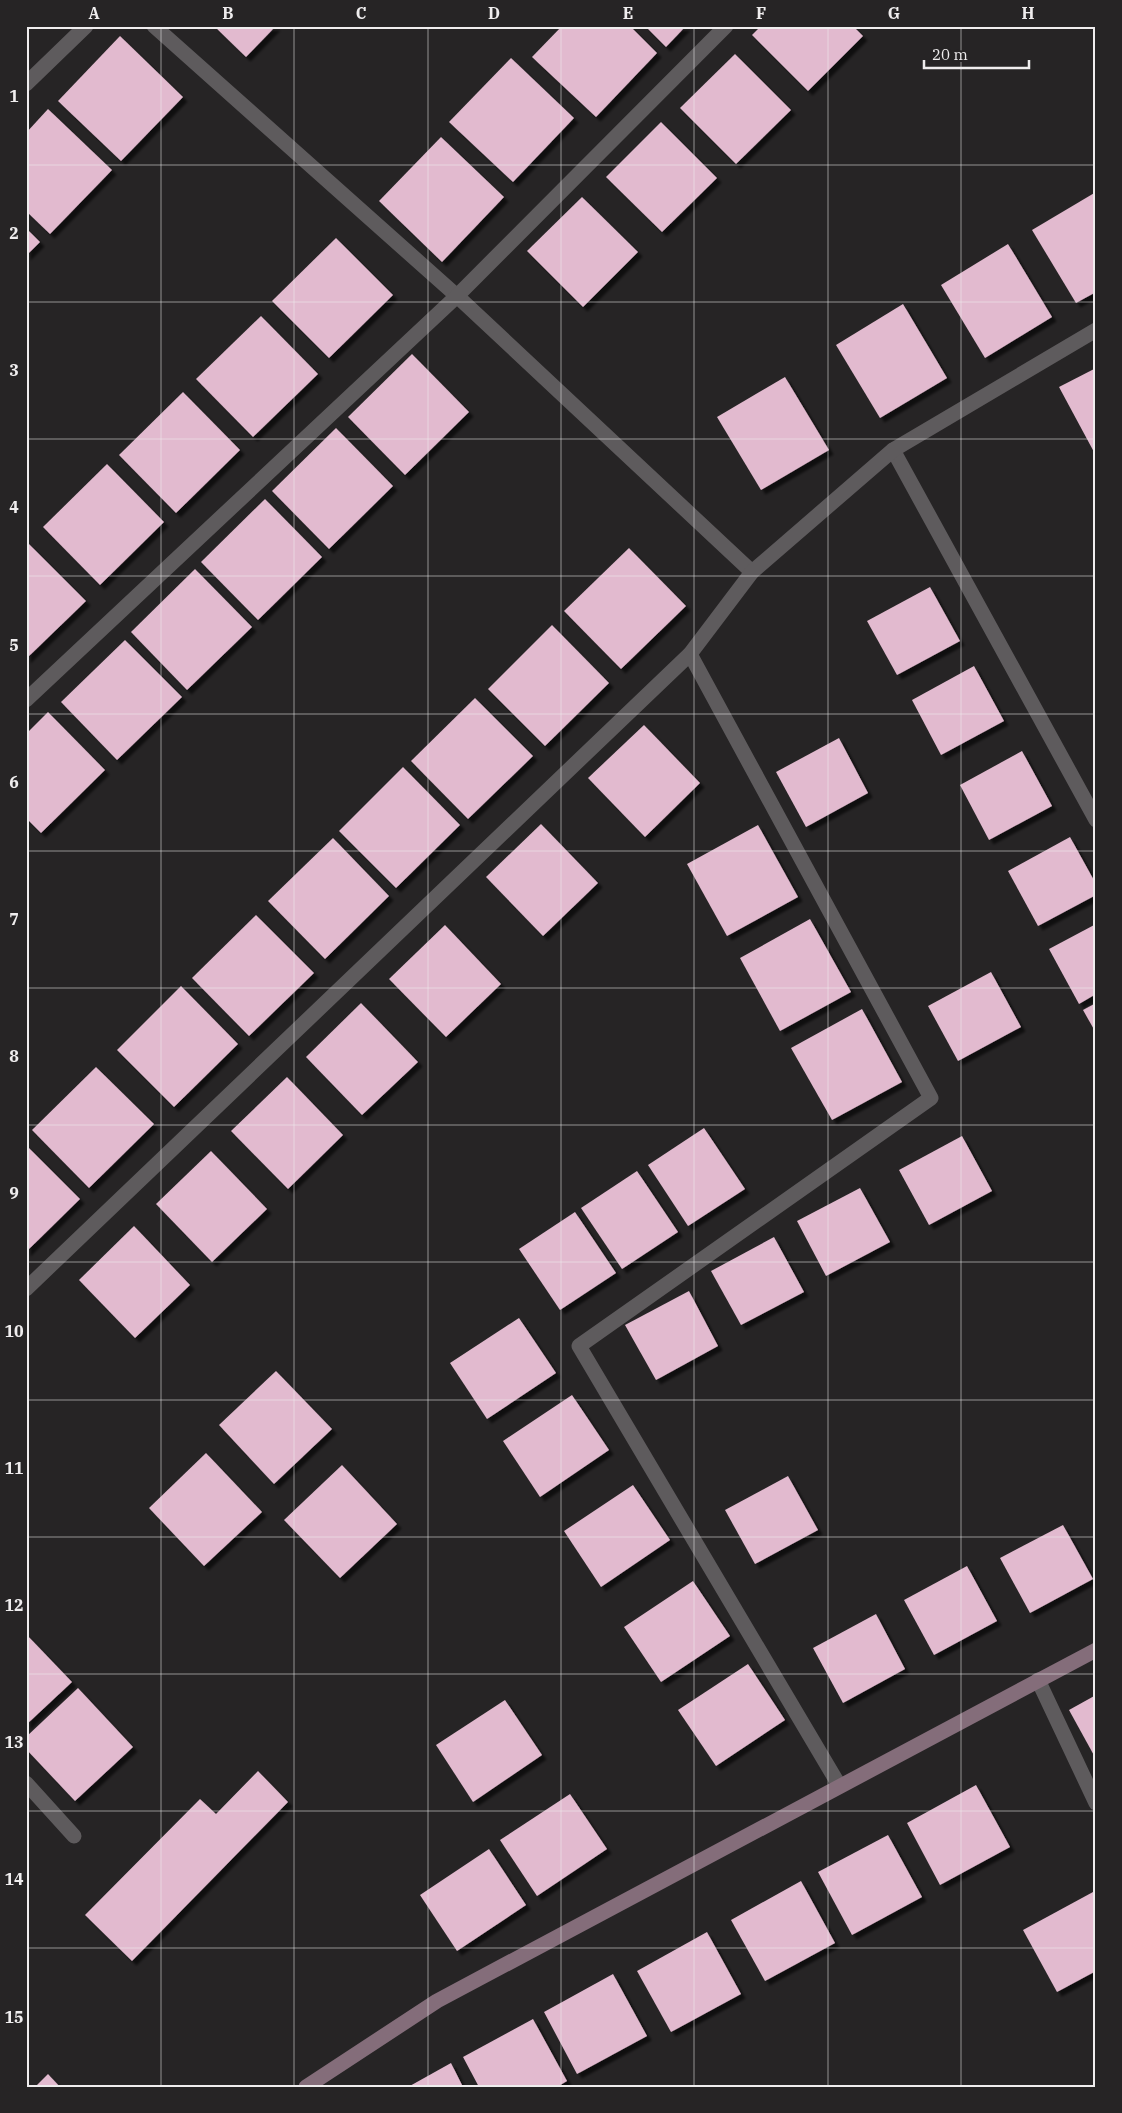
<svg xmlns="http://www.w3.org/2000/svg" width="1122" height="2113" font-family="'IBM Plex Serif',serif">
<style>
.building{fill:#e2bacf;filter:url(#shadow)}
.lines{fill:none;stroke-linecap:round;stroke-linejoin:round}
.street{stroke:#5e5b5d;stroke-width:15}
.secondary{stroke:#846d7a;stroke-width:15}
.grid{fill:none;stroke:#efedee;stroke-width:1;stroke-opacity:0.55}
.neatline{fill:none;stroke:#efedee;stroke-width:2}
.grid-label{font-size:16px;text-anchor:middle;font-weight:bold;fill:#efedee}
</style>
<defs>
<filter id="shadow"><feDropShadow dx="4.5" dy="4.5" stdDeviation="1" flood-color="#0009"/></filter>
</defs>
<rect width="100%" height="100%" fill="#262425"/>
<!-- building -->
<g class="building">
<polygon points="214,26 276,26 246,57"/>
<polygon points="562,26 630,26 657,53 596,117 532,57"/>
<polygon points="645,26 686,26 666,47"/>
<polygon points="761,26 853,26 863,36 808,91 752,35"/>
<polygon points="120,36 183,97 121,161 58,101"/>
<polygon points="735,54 791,110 736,164 680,108"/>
<polygon points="511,58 574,118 513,182 449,122"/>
<polygon points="48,109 112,170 50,234 26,211 26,133"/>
<polygon points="661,122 717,178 662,232 606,177"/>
<polygon points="441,137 504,197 442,262 379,201"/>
<polygon points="1096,192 1096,292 1076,303 1032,230"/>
<polygon points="582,197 638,252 583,307 527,251"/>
<polygon points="26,228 40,242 26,256"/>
<polygon points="336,238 393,295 329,358 272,301"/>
<polygon points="1008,244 1052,317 985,358 941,285"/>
<polygon points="903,304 947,378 880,418 836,345"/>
<polygon points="261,316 318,374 253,437 196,379"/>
<polygon points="412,354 469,412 405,475 348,417"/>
<polygon points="1096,368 1096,451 1094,452 1059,387"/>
<polygon points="785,377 829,450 761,490 717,417"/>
<polygon points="183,392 240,450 176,513 119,455"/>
<polygon points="336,428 393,486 329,549 272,491"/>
<polygon points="107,464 164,522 100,585 43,527"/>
<polygon points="265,499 322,557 258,620 201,562"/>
<polygon points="29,544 86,601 26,659 26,546"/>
<polygon points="629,548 686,606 621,669 564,611"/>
<polygon points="195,569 252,627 187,690 131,632"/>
<polygon points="930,587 960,641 897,675 867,621"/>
<polygon points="552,625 609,683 545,746 488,689"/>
<polygon points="125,640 182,697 117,760 61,702"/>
<polygon points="974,666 1004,721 941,755 912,700"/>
<polygon points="475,698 533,756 468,819 411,761"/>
<polygon points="48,712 105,770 41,833 26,818 26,734"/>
<polygon points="644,725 700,783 645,837 588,778"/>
<polygon points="839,738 868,793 806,827 776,772"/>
<polygon points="1022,751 1052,806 989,840 960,785"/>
<polygon points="403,767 460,825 396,888 339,831"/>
<polygon points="541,824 598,883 543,936 486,877"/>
<polygon points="758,825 798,897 727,936 687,864"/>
<polygon points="1070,837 1096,884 1096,895 1038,926 1008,871"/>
<polygon points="333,838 389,896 325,959 268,901"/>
<polygon points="256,915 314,973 249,1036 192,978"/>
<polygon points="810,919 851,992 780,1031 740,958"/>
<polygon points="1096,924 1096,994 1079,1004 1049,949"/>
<polygon points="445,925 501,984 446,1037 389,979"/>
<polygon points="991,972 1021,1027 958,1061 928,1006"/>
<polygon points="181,986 238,1044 174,1107 117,1050"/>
<polygon points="361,1003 418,1062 362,1115 306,1057"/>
<polygon points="1096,1003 1096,1033 1083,1010"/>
<polygon points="862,1009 902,1082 832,1120 791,1048"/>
<polygon points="96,1067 154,1124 89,1188 32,1130"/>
<polygon points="287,1077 343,1135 288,1189 231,1131"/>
<polygon points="704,1128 745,1189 688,1226 648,1165"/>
<polygon points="962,1136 992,1191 929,1225 899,1170"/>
<polygon points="26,1145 80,1199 26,1252"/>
<polygon points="211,1151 267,1209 212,1262 156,1204"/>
<polygon points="637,1171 678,1232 622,1269 581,1208"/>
<polygon points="860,1188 890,1242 826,1276 797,1221"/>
<polygon points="575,1212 616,1273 560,1310 519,1249"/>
<polygon points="134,1226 190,1285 135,1338 79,1280"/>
<polygon points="774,1237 804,1292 741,1325 711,1271"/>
<polygon points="689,1291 718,1346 656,1380 625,1325"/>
<polygon points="519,1318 556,1373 487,1419 450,1363"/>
<polygon points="276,1371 332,1429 274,1484 219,1425"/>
<polygon points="572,1395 609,1450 540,1497 503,1441"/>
<polygon points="206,1453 262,1512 204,1566 149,1508"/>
<polygon points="342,1465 397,1524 340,1578 284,1520"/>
<polygon points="788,1476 818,1530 755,1564 725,1510"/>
<polygon points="633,1485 670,1540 601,1587 564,1531"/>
<polygon points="1063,1525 1093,1579 1030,1613 1000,1558"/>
<polygon points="967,1566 997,1621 934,1655 904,1600"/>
<polygon points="693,1581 730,1636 661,1682 624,1627"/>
<polygon points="876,1614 905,1669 843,1703 813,1648"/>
<polygon points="26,1634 72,1682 26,1725"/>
<polygon points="748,1664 785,1720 716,1766 678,1710"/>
<polygon points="78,1688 133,1747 75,1801 26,1749 26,1737"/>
<polygon points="1096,1695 1096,1759 1069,1710"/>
<polygon points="505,1700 542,1755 473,1802 436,1745"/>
<polygon points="258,1771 288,1802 132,1961 85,1915 200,1799 216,1814"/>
<polygon points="976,1785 1010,1847 940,1885 907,1823"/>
<polygon points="570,1794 607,1849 537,1896 500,1840"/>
<polygon points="888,1835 922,1897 852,1935 818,1872"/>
<polygon points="489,1849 526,1905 457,1951 420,1895"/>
<polygon points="801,1881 835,1943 765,1981 731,1920"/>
<polygon points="1093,1892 1096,1897 1096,1971 1057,1992 1023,1930"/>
<polygon points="707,1932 741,1994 671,2032 637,1971"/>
<polygon points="613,1974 647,2036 577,2074 544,2012"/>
<polygon points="533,2019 567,2081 557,2087 479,2087 463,2057"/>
<polygon points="451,2063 463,2087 408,2087"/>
<polygon points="48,2074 60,2087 35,2087"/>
</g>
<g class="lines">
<!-- street -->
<g class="street">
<polyline points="154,26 457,296 752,572"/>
<polyline points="26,84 86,26"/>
<polyline points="893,450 1096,820"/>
<polyline points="690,654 931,1098 579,1346 839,1785"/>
<polyline points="26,700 457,296 726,26"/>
<polyline points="26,1289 690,654 752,572 893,450 1096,330"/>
<polyline points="1038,1680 1096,1803"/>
<polyline points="26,1783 74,1836"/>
</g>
<!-- secondary -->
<polyline class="secondary" points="306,2087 437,2001 1096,1650"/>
</g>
<!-- grid -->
<path class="grid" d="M161,26V2087M294,26V2087M428,26V2087M561,26V2087M694,26V2087M828,26V2087M961,26V2087M26,165H1096M26,302H1096M26,439H1096M26,576H1096M26,714H1096M26,851H1096M26,988H1096M26,1125H1096M26,1262H1096M26,1400H1096M26,1537H1096M26,1674H1096M26,1811H1096M26,1948H1096"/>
<!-- border -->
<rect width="1122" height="2113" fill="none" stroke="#262425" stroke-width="55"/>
<!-- scale -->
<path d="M924 60v8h105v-8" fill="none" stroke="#efedee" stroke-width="2.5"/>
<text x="932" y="60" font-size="15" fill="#efedee" stroke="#262425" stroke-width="4" paint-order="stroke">20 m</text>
<rect x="28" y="28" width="1066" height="2058" class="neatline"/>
<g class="grid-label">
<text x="94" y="19">A</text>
<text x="228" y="19">B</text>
<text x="361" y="19">C</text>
<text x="494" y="19">D</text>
<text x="628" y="19">E</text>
<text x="761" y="19">F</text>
<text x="894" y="19">G</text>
<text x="1028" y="19">H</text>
<text x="14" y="102">1</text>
<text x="14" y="239">2</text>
<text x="14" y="376">3</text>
<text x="14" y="513">4</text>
<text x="14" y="651">5</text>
<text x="14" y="788">6</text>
<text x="14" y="925">7</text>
<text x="14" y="1062">8</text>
<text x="14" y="1199">9</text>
<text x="14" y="1337">10</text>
<text x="14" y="1474">11</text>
<text x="14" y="1611">12</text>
<text x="14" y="1748">13</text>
<text x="14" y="1885">14</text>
<text x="14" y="2023">15</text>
</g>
</svg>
